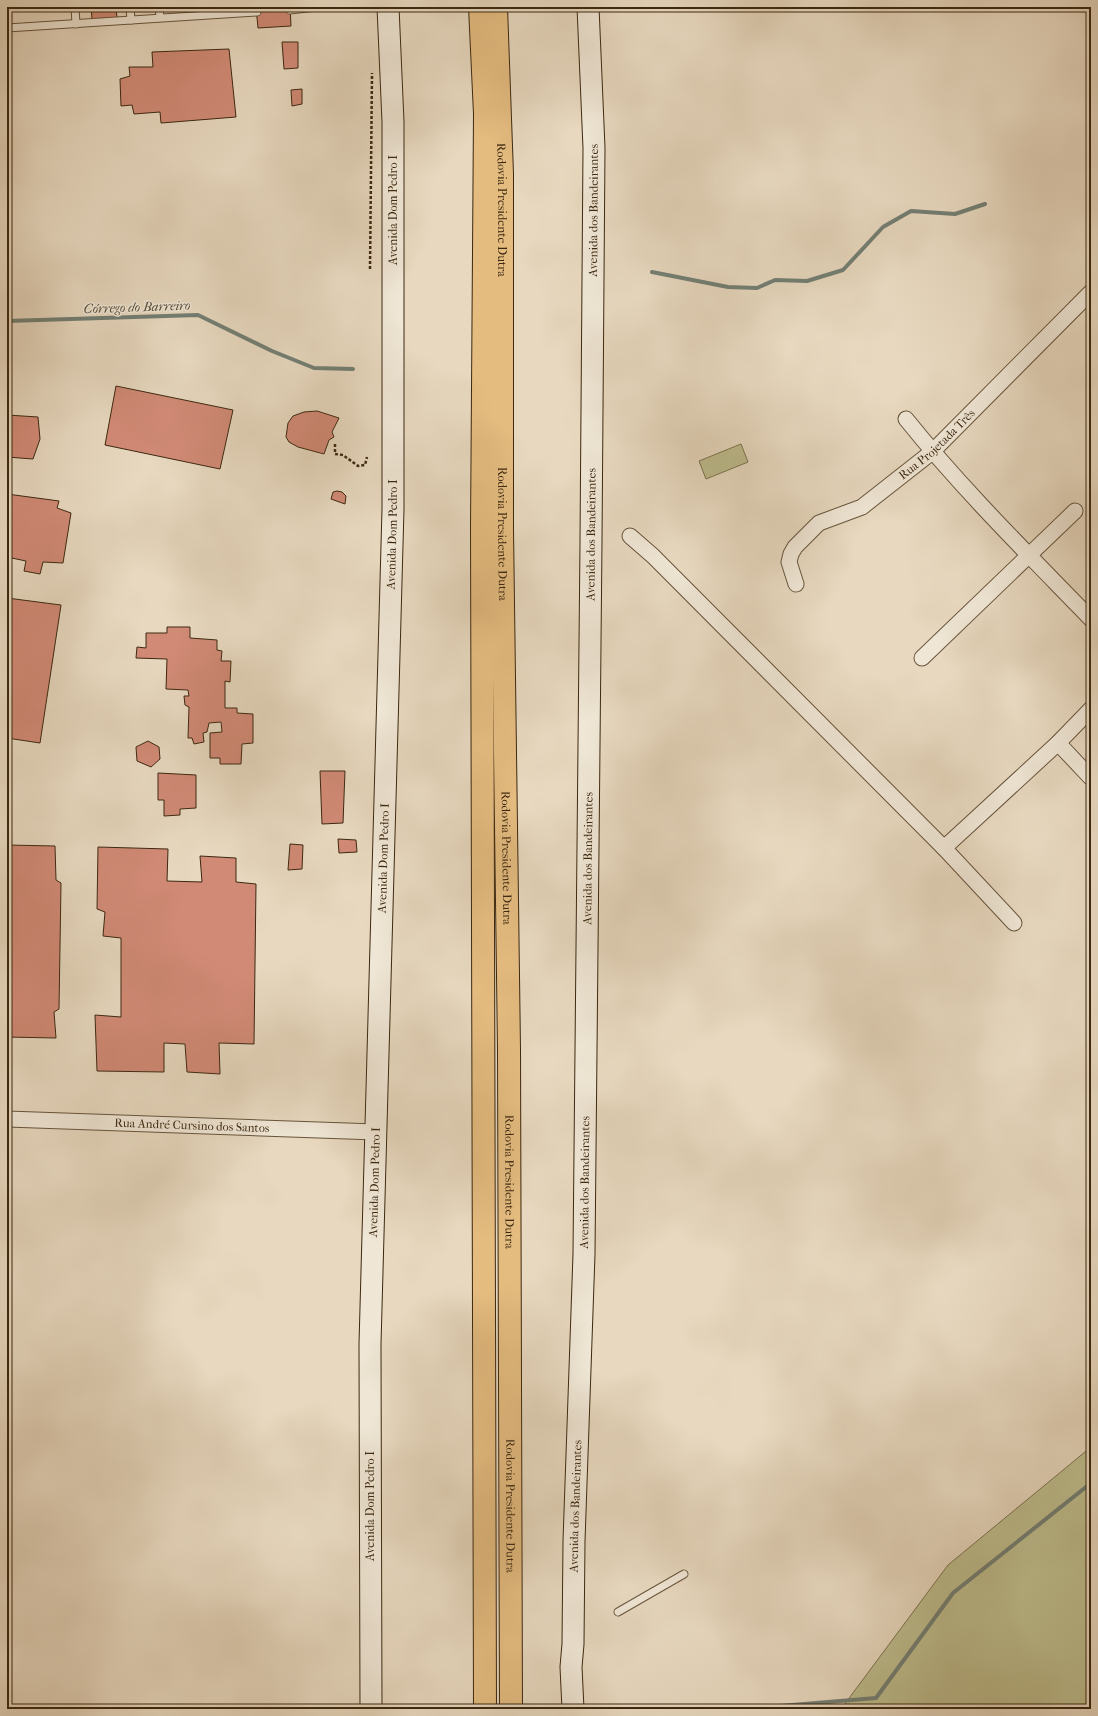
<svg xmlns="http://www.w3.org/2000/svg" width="1098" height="1716" font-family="'IM FELL French Canon',serif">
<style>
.green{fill:#bdbc8d;stroke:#7c724e}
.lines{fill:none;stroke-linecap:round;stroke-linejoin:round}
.stream{stroke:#737f74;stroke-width:4}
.building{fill:#d18a76;stroke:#3c2810}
.lane-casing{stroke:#67543c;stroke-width:9}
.street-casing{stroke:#67543c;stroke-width:17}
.secondary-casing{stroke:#3c2810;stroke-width:23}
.highway-casing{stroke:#3c2810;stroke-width:24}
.path{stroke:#3c2810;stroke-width:2.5;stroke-dasharray:3 2;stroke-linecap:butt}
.lane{stroke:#efe6d5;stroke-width:7}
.street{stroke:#efe6d5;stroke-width:15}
.secondary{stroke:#efe6d5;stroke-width:21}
.highway{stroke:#e4bc80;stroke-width:22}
.labels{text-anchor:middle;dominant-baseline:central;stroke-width:3;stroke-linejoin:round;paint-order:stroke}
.street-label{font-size:12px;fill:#3c2810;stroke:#efe6d5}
.water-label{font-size:13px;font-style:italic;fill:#534c3a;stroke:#efe6d5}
</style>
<rect width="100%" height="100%" fill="#e7d8bf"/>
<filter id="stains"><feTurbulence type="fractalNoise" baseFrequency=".005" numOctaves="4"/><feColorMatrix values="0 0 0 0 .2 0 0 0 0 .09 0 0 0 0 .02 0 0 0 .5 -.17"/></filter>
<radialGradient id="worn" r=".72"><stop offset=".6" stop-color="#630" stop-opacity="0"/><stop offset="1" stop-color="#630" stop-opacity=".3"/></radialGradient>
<!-- green -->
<g class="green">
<polygon points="741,444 748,462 706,479 699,461"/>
<polygon points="1091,1447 1091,1709 841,1709 948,1565"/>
</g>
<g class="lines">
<!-- stream -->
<g class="stream">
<polyline points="652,272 728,287 757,288 775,280 807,281 843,270 883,227 911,211 955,214 985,204"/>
<polyline points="7,321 198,315 272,351 314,368 353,369"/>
<polyline points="743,1709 876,1698 953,1593 1091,1483"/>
</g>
</g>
<!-- building -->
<g class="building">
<polygon points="91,7 116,7 117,18 92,19"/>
<polygon points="256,7 290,7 291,26 258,28"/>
<polygon points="282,42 298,42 298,68 284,69"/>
<polygon points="229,49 236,117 161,123 160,112 134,114 132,105 121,106 120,79 130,76 129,67 153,67 152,52"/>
<polygon points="302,89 302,104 292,106 291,90"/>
<polygon points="116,386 233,410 220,469 105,445"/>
<polygon points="317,411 339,418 332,432 334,437 329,440 324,454 298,447 289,442 286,437 288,423 293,416 304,412"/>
<polygon points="7,415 38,417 40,439 33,459 7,457"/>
<polygon points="337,491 342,492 346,496 345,504 331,499 333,492"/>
<polygon points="7,494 59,501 57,508 71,513 63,563 43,562 40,574 24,571 26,561 7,557"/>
<polygon points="7,598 61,605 40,743 7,738"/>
<polygon points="167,627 190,627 190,638 217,640 217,650 222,651 221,661 231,661 230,682 225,681 225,708 237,708 237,713 253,714 253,743 242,744 241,764 220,764 220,758 210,758 210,733 222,732 221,722 209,723 207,732 203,733 204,742 194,744 192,738 188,738 189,707 185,705 184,696 189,696 188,690 166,689 167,659 136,658 137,647 146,648 146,633 167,633"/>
<polygon points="148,741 159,747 160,759 151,767 137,761 136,747"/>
<polygon points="320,771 345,771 343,823 322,824"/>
<polygon points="158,773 196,775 196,808 180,809 180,815 164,816 164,800 158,800"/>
<polygon points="338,839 356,840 357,852 339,853"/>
<polygon points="290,844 303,845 302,869 288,870"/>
<polygon points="7,845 55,846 56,880 61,883 59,1009 54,1012 56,1038 7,1037"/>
<polygon points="98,847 168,849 167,881 202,882 200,856 236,858 236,882 256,884 254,1044 219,1043 220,1074 187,1072 185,1044 164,1043 164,1072 97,1071 95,1015 121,1017 121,938 103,936 105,912 97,909"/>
</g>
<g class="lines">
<defs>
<g id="lane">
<polyline points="75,7 76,24"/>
<polyline points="130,7 131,20"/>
<polyline points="159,7 160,17"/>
<polyline points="290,10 316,7"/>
<polyline points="7,28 257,12"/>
<polyline points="618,1612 684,1574"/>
</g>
<g id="street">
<path d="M906,419C963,490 1028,554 1091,619"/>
<polyline points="630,536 653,556 944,848 1014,923"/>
<path id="s1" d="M796,584L789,562L791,554L795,547L819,523L862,507L932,452L1091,292"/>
<polyline points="922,658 1075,511"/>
<polyline points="1058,743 1091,778"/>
<polyline points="944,848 1058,743 1091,709"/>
<path id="s2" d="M7,1119L376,1132"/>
</g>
<g id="secondary">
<path id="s3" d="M371,1709L370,1344L393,509V122L388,7"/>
<path id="s4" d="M573,1709L571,1667L573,1644L574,1541L584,1254L591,542L594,148L588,7"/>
</g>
<g id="highway">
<polyline points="480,7 485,114 482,528 485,1709"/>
<path id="s5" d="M496,7L502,174V529L509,1050L511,1709"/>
</g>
</defs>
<!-- lane casing -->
<use href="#lane" class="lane-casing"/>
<!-- street casing -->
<use href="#street" class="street-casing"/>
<!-- secondary casing -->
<use href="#secondary" class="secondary-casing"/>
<!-- highway casing -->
<use href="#highway" class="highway-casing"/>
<!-- path -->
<g class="path">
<polyline points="370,269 372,73"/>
<polyline points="335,444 335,454 343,455 358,466 365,465 367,457"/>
</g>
<!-- lane -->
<use href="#lane" class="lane"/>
<!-- street -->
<use href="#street" class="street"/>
<!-- secondary -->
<use href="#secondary" class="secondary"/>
<!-- highway -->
<use href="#highway" class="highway"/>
</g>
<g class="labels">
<!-- street labels -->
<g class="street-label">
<text transform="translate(393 210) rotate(-90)">Avenida Dom Pedro I</text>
<text stroke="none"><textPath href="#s5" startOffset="203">Rodovia Presidente Dutra</textPath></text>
<text stroke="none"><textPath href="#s4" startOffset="1499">Avenida dos Bandeirantes</textPath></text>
<text stroke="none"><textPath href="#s1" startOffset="217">Rua Projetada Três</textPath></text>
<text stroke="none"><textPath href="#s3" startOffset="1175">Avenida Dom Pedro I</textPath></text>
<text stroke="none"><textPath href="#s5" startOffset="527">Rodovia Presidente Dutra</textPath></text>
<text stroke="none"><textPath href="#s4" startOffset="1175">Avenida dos Bandeirantes</textPath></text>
<text stroke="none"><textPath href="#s3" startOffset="851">Avenida Dom Pedro I</textPath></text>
<text stroke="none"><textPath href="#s5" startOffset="851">Rodovia Presidente Dutra</textPath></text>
<text stroke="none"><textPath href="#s4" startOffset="851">Avenida dos Bandeirantes</textPath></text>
<text stroke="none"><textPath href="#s2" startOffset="185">Rua André Cursino dos Santos</textPath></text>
<text stroke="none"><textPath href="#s3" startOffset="527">Avenida Dom Pedro I</textPath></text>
<text stroke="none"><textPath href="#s5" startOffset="1175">Rodovia Presidente Dutra</textPath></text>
<text stroke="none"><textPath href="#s4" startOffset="527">Avenida dos Bandeirantes</textPath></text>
<text transform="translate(370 1506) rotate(-90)">Avenida Dom Pedro I</text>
<text stroke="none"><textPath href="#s5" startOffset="1499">Rodovia Presidente Dutra</textPath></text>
<text stroke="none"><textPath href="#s4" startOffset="203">Avenida dos Bandeirantes</textPath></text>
</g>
<!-- water labels -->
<g class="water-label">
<text transform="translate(137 307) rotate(-2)">Córrego do Barreiro</text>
</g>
</g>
<!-- margin -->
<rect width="1098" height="1716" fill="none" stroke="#e7d8bf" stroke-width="24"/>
<rect x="8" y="8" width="1082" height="1700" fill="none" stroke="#3c2810" stroke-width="2"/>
<rect x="12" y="12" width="1074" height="1692" fill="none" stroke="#3c2810"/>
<rect width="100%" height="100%" filter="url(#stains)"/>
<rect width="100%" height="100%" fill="url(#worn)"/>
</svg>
